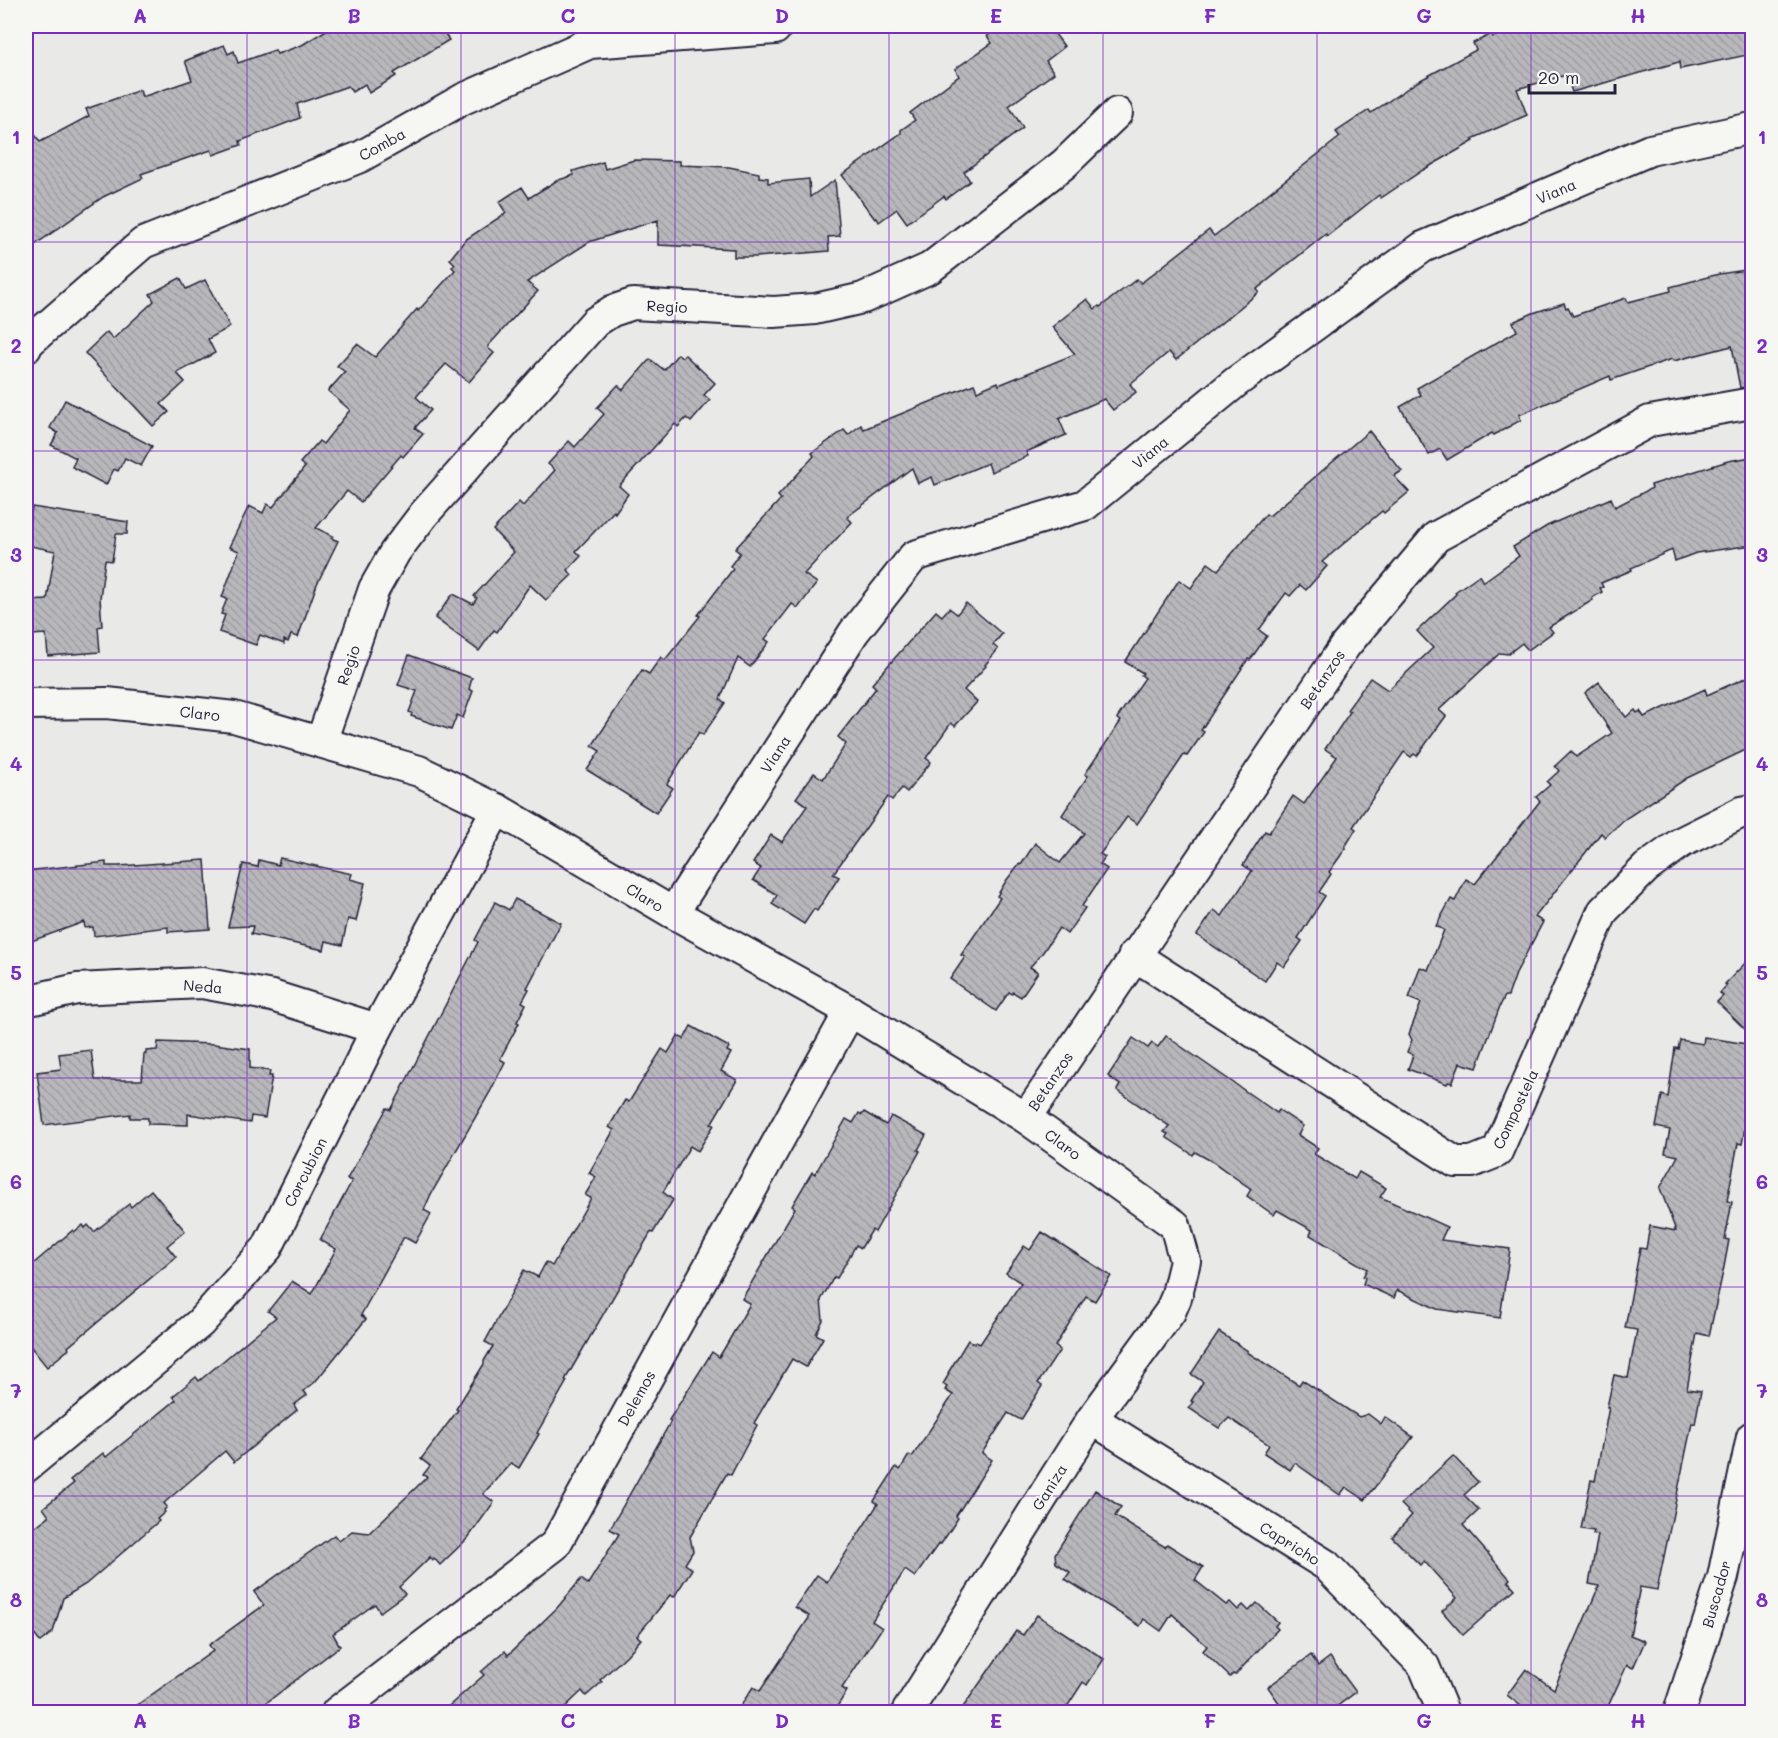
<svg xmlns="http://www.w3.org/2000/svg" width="1778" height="1738" font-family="Mali,sans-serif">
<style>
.building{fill:url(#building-back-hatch);stroke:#22223b;stroke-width:1.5}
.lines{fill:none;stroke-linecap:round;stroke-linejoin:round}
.minor-casing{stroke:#22223b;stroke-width:34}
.minor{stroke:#f6f6f2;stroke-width:30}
.grid{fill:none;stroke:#7b2cbf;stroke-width:1.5;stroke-opacity:0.55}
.labels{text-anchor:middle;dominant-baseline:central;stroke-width:4.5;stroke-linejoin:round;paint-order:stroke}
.street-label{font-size:15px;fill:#22223b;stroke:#f6f6f2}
.neatline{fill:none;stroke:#7b2cbf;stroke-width:2}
.grid-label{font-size:20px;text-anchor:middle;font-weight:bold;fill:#7b2cbf}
</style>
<defs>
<pattern id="building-back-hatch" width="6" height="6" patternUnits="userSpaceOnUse" patternTransform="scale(1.5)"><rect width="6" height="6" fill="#b8b8bc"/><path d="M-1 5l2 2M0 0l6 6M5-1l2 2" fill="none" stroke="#9e9ea2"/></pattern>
</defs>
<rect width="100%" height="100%" fill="#e9e9e7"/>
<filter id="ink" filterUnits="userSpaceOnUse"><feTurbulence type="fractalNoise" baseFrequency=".0167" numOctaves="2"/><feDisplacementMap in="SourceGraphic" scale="12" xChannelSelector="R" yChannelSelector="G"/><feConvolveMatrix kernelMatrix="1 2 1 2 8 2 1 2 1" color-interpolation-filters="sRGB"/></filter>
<g filter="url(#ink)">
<!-- building -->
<g class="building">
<polygon points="333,26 440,26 449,40 394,73 396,76 369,93 365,84 352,92 348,86 297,104 300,118 240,141 241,145 213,155 211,150 141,174 143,178 103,197 26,251 26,122 40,142 89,116 86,109 140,90 142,97 192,80 185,61 202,54 224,45 228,54 234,51 238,63 275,50 277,54 302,45"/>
<polygon points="1001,26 1049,26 1064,46 1062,47 1063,48 1046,61 1054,73 1009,106 1023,128 964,172 970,181 946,199 944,196 907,223 897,209 879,222 877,218 875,219 842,175 901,133 901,130 915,120 910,113 959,76 955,69 992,43 987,36"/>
<polygon points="1519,26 1752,26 1752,54 1680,69 1679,62 1572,92 1566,75 1517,89 1527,115 1472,139 1474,141 1423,170 1381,198 1379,195 1327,236 1326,234 1257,289 1259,292 1176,360 1169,352 1130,384 1136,392 1113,410 1104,399 1059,419 1066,435 1026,452 1028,456 991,472 988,463 935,485 932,477 918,483 912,468 847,517 852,522 804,574 817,583 798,608 792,604 765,639 769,642 750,667 738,658 720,699 725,703 703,735 699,732 667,784 673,788 656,813 587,770 600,751 592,746 642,670 649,674 661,657 665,660 700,616 698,615 733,569 730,566 740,553 735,549 781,499 778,496 814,456 812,453 844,430 848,435 861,425 864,429 974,384 977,391 998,382 999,385 1075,354 1052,327 1087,299 1095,309 1099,306 1100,307 1137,279 1141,283 1209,230 1214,236 1340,137 1336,132 1369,110 1371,113 1417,82 1476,50 1473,43 1492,34 1493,37"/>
<polygon points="634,160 680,161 680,165 729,167 759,173 759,177 768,178 768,183 809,179 810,197 835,180 840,236 828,237 829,251 756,257 734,257 734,249 658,245 658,220 589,242 527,282 538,291 488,346 488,348 494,353 469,382 446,364 416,397 431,410 415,428 423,434 403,457 401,455 361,502 347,491 316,528 333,536 331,538 338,541 317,584 298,637 291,635 288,642 284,640 284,644 260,635 256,645 219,632 225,615 221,614 227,599 222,597 239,551 229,547 249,506 263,513 267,504 273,507 305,467 300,463 319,441 323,444 350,410 328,391 345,372 337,366 357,344 375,357 417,309 418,311 455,270 452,267 455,264 450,259 465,240 506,213 499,202 522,187 529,198 556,181 574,175 573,171 603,162 605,169"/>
<polygon points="1752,269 1752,386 1740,388 1732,346 1673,361 1672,359 1611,380 1610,376 1519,415 1521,420 1494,435 1492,433 1447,460 1440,449 1429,455 1400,407 1421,395 1417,388 1517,331 1513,322 1533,313 1564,303 1566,308 1568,307 1573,316 1626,298 1628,302 1671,291 1670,287 1719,274"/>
<polygon points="180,278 186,289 205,280 230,327 208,339 215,353 177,373 185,382 161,404 169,412 153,426 85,353 107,332 113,339 154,301 150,294"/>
<polygon points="678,354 682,357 685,355 715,383 704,395 710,400 691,422 686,418 678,427 675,424 619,486 628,494 615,513 614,511 576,551 581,556 568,570 572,575 546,600 530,585 497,632 494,630 479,651 435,618 453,594 473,604 477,598 474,596 514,552 493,530 519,502 523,506 555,470 548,464 569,441 575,447 604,414 597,408 618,385 623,390 650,359 664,370"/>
<polygon points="65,400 152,446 141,466 125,458 118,471 114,469 106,485 72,467 76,458 51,445 58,433 50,428"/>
<polygon points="1369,431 1402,471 1394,476 1409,492 1384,513 1382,511 1322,562 1327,566 1306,590 1300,585 1290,596 1286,593 1259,630 1267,636 1250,660 1248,659 1201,730 1204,732 1187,756 1184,755 1137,824 1127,817 1100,854 1105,857 1100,864 1107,869 1082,906 1085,908 1067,934 1059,928 1043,952 1030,967 1038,972 1021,997 1013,992 1012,994 1009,992 996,1011 950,979 965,957 961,955 1000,898 997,896 1006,881 1019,864 1021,865 1035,843 1060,863 1084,833 1062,815 1088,776 1085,774 1121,721 1117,718 1145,678 1141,675 1143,673 1125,662 1179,580 1191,588 1208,563 1218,570 1266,514 1269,516"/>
<polygon points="1752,457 1752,545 1696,553 1675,561 1672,550 1631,568 1632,570 1601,583 1603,587 1600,588 1602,592 1592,598 1593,600 1549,627 1553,632 1528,650 1522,643 1508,654 1500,653 1439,710 1446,716 1417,756 1414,754 1411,757 1404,752 1353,827 1356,829 1345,847 1346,848 1329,872 1331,874 1319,892 1325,896 1298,938 1302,941 1284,967 1277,962 1265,981 1197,935 1214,910 1222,916 1252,871 1243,865 1265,831 1269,833 1293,796 1304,804 1337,757 1325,749 1350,712 1347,710 1370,678 1388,690 1433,648 1417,631 1456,594 1455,592 1479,575 1483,582 1519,556 1513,547 1547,526 1611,498 1615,507 1652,488 1651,485 1728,461"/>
<polygon points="32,507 128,522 127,534 116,534 112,561 105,560 100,598 102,626 98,627 100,652 48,656 46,634 31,635 29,601 47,600 55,551 26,545"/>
<polygon points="966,603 1002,634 993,645 998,649 985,665 986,666 964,690 977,702 955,726 951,723 926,758 931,762 907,792 902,788 892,800 888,797 833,874 839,877 817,911 814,909 804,924 772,904 777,895 753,880 761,868 753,863 771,835 782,842 807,806 796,798 814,773 823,779 846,744 838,737 876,688 872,684 936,611 942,616 949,608 957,614"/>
<polygon points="409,655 472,678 469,689 473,691 463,718 457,715 451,730 411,716 412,713 409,712 417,691 398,685"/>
<polygon points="1752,675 1752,747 1687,778 1625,819 1605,837 1601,833 1535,917 1543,922 1517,971 1508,996 1505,996 1500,1006 1477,1068 1460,1063 1452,1083 1448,1082 1447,1084 1408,1069 1413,1055 1407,1052 1412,1040 1409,1034 1421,1003 1409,998 1420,967 1428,970 1444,930 1436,926 1451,899 1455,901 1466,879 1475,884 1505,846 1540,801 1536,797 1550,785 1547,782 1559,771 1555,766 1571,751 1576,757 1612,733 1585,693 1599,682 1626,717 1635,710 1637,713 1640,711 1644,717 1705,689 1707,695"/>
<polygon points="280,858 352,874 350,879 365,883 356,921 348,919 342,945 326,941 324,950 251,934 253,926 228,927 243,864 258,867 259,860 278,865"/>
<polygon points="205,860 210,929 168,932 168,927 94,936 93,927 85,928 84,922 26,943 26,871 106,862 106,866 119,866"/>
<polygon points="515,899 561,923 527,988 529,989 522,1002 526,1004 517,1022 519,1023 500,1059 505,1062 490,1092 431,1194 424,1210 431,1214 415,1243 404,1237 361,1315 366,1319 315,1382 304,1391 307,1395 294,1405 297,1410 234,1462 225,1451 164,1503 167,1507 164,1510 165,1512 157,1519 159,1521 86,1584 63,1598 53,1632 40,1642 26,1624 26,1534 49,1516 43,1508 74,1483 70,1480 103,1453 106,1457 176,1400 173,1396 196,1377 199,1381 276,1317 268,1311 292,1281 312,1294 336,1249 320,1240 352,1181 347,1179 387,1108 391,1110 478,942 475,940 495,902 509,910"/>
<polygon points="1752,956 1752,1036 1717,1002 1723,996 1720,993 1727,985 1725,984"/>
<polygon points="691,1026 729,1047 727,1051 731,1053 721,1071 737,1080 711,1124 714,1125 698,1151 690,1146 663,1192 673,1200 653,1233 651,1232 565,1380 567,1381 537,1433 539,1434 519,1468 511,1463 483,1494 494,1502 468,1538 440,1565 434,1558 432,1560 430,1557 399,1587 405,1594 380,1612 375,1604 333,1634 340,1646 253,1713 126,1713 213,1651 209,1645 264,1605 254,1592 334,1535 339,1541 352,1531 369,1533 427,1477 423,1475 430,1466 421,1459 458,1410 456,1409 484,1364 484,1361 493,1346 485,1342 524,1270 538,1277 546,1262 552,1266 591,1198 585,1195 596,1177 589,1173 614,1130 609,1127 625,1100 629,1102 662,1049 668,1053 678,1036 684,1039"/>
<polygon points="1166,1036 1277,1113 1279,1110 1303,1126 1298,1135 1318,1148 1314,1154 1355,1179 1359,1172 1386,1188 1380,1197 1447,1227 1441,1240 1510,1249 1500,1318 1437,1309 1397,1290 1394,1298 1363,1284 1365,1278 1363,1277 1367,1269 1310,1235 1312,1230 1277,1210 1274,1215 1247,1196 1251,1189 1213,1162 1195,1152 1193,1155 1166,1137 1168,1134 1164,1132 1169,1126 1117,1090 1120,1085 1108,1076 1133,1038 1148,1048 1152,1043 1158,1047"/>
<polygon points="1704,1037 1752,1045 1752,1089 1742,1144 1738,1143 1727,1201 1732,1202 1725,1239 1729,1240 1724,1267 1709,1336 1697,1333 1687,1389 1701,1391 1695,1424 1692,1423 1657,1590 1640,1587 1630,1635 1645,1641 1633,1668 1627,1665 1605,1713 1530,1713 1507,1695 1526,1669 1554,1689 1599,1586 1589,1584 1598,1535 1593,1534 1594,1531 1581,1529 1591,1480 1595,1481 1609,1407 1607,1407 1614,1375 1628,1378 1637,1330 1625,1328 1640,1248 1646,1249 1650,1226 1676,1231 1660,1188 1678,1156 1665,1153 1670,1130 1656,1127 1662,1095 1668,1097 1675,1048 1678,1049 1680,1040 1703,1044"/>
<polygon points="158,1042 214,1044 250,1049 250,1068 270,1071 269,1076 272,1076 265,1118 251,1116 250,1123 188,1114 188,1125 148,1124 148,1118 130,1118 130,1114 44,1125 37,1072 61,1069 59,1054 91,1050 95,1080 142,1080 144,1054 146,1054 146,1051 157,1050"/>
<polygon points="864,1112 886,1125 891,1116 926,1135 918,1150 920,1151 875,1232 872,1230 861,1248 856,1245 837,1278 834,1277 821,1300 823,1320 816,1334 823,1338 806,1367 792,1359 754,1423 757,1425 731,1475 727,1473 690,1537 693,1551 685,1564 692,1569 674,1597 670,1595 637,1636 641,1639 627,1655 600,1680 602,1682 586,1696 582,1691 559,1713 441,1713 484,1675 481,1672 505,1651 508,1655 557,1608 581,1579 588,1584 619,1534 610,1529 671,1421 669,1420 712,1352 719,1357 724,1349 750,1304 742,1299 795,1208 792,1206 812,1172 815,1174 846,1119 853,1123 859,1113 862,1115"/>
<polygon points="151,1190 185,1231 167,1246 176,1257 68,1347 69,1349 47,1367 26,1341 26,1270 73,1230 74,1232 83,1225 85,1228 88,1225 94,1232 129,1204 131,1207"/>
<polygon points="1042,1232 1111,1276 1095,1301 1086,1296 1055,1346 1060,1350 1038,1383 1042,1386 1021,1420 1008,1413 982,1453 992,1460 956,1516 958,1518 941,1544 939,1543 915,1577 905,1570 872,1621 882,1628 842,1688 847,1691 833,1713 736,1713 753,1687 760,1691 809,1618 809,1616 795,1607 817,1575 827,1582 878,1504 874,1501 896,1467 900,1470 909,1455 912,1457 953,1395 945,1390 947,1387 943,1384 949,1374 948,1373 968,1340 974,1344 976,1342 980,1344 1021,1283 1006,1273 1024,1246 1030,1250"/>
<polygon points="1219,1332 1248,1351 1247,1352 1299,1385 1302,1380 1359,1417 1368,1414 1381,1424 1385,1417 1413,1437 1365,1500 1346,1487 1340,1495 1295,1463 1290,1470 1264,1453 1269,1445 1229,1418 1219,1428 1189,1408 1193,1402 1191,1401 1203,1382 1191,1374"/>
<polygon points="1453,1456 1478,1482 1464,1495 1479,1510 1463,1525 1510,1579 1508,1581 1515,1589 1463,1635 1442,1611 1457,1598 1424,1561 1420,1565 1392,1537 1412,1515 1401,1504"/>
<polygon points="1095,1490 1121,1507 1115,1516 1165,1547 1167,1544 1203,1567 1195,1580 1226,1605 1230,1602 1238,1610 1243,1605 1249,1611 1257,1603 1278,1622 1275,1626 1278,1629 1235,1675 1233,1674 1230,1677 1203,1651 1207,1646 1172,1614 1161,1631 1144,1619 1140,1626 1065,1579 1070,1572 1056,1563 1055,1554"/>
<polygon points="1037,1615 1104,1659 1087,1685 1083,1682 1063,1713 959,1713 1016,1631 1023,1635"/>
<polygon points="1311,1655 1318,1666 1330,1657 1356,1692 1328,1713 1286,1713 1268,1687"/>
</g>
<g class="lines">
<defs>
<g id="minor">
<polyline points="26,348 28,343 143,243 360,157 463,99 590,43 775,29"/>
<polyline points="26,704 107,703 234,717 419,771 497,809 673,913 850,1011 1026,1118 1175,1225 1185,1261 1176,1298 1170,1312 1092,1419 907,1712"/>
<polyline points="321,742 374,589 395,552 424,514 595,322 612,311 633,304 774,312 815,309 863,298 930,268 1064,164 1117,113"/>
<polyline points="673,913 854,632 914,556 1085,505 1236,382 1423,247 1650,150 1752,128"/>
<polyline points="1134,955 1455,1162 1472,1162 1497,1152 1603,911 1646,868 1682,842 1742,812 1752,810"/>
<polyline points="26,1001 77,989 202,983 272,996 377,1029"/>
<polyline points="1026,1118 1345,646 1436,537 1650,421 1752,403"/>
<polyline points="1092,1419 1326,1565 1424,1666 1443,1712"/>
<polyline points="26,1467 200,1323 267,1248 377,1029 497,809"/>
<polyline points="337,1712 555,1545 850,1011"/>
<polyline points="1679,1712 1723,1577 1752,1437"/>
</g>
</defs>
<!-- minor casing -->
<use href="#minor" class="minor-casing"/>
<!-- minor -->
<use href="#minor" class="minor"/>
</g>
</g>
<!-- grid -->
<path class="grid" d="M247,26V1712M461,26V1712M675,26V1712M889,26V1712M1103,26V1712M1317,26V1712M1531,26V1712M26,242H1752M26,451H1752M26,660H1752M26,869H1752M26,1078H1752M26,1287H1752M26,1496H1752"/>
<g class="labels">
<!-- street labels -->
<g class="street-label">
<text transform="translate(382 144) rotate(-29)">Comba</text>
<text transform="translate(1556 191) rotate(-23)">Viana</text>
<text transform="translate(667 306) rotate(3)">Regio</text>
<text transform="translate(1150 452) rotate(-39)">Viana</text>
<text transform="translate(348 665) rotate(-71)">Regio</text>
<text transform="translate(1322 679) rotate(-56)">Betanzos</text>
<text transform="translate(200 713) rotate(6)">Claro</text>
<text transform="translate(775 754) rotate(-57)">Viana</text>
<text transform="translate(645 897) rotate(31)">Claro</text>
<text transform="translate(203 986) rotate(4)">Neda</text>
<text transform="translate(1050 1081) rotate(-56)">Betanzos</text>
<text transform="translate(1515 1109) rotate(-65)">Compostela</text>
<text transform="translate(1063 1144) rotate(36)">Claro</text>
<text transform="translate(305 1172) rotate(-63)">Corcubion</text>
<text transform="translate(636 1398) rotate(-61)">Delemos</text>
<text transform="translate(1049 1487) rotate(-58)">Ganiza</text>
<text transform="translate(1290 1543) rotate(32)">Capricho</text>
<text transform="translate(1716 1594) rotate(-74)">Buscador</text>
</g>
</g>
<!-- margin -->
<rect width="1778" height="1738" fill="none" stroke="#f6f6f2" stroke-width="66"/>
<!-- scale -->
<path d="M1529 84v9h86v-9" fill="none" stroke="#22223b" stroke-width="3"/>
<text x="1538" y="84" font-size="18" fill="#22223b" stroke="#f6f6f2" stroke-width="4.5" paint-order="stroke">20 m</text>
<rect x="33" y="33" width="1712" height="1672" class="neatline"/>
<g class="grid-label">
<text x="140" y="23">A</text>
<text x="354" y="23">B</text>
<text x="568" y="23">C</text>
<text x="782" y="23">D</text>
<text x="996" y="23">E</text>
<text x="1210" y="23">F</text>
<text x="1424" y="23">G</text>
<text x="1638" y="23">H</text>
<text x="16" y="144">1</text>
<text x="1762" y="144">1</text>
<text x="16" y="353">2</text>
<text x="1762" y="353">2</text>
<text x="16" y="562">3</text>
<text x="1762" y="562">3</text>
<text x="16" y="771">4</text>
<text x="1762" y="771">4</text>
<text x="16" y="980">5</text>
<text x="1762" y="980">5</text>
<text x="16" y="1189">6</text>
<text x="1762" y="1189">6</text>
<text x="16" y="1398">7</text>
<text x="1762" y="1398">7</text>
<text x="16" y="1607">8</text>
<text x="1762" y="1607">8</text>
<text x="140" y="1728">A</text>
<text x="354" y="1728">B</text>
<text x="568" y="1728">C</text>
<text x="782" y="1728">D</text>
<text x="996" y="1728">E</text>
<text x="1210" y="1728">F</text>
<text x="1424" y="1728">G</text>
<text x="1638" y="1728">H</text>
</g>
</svg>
